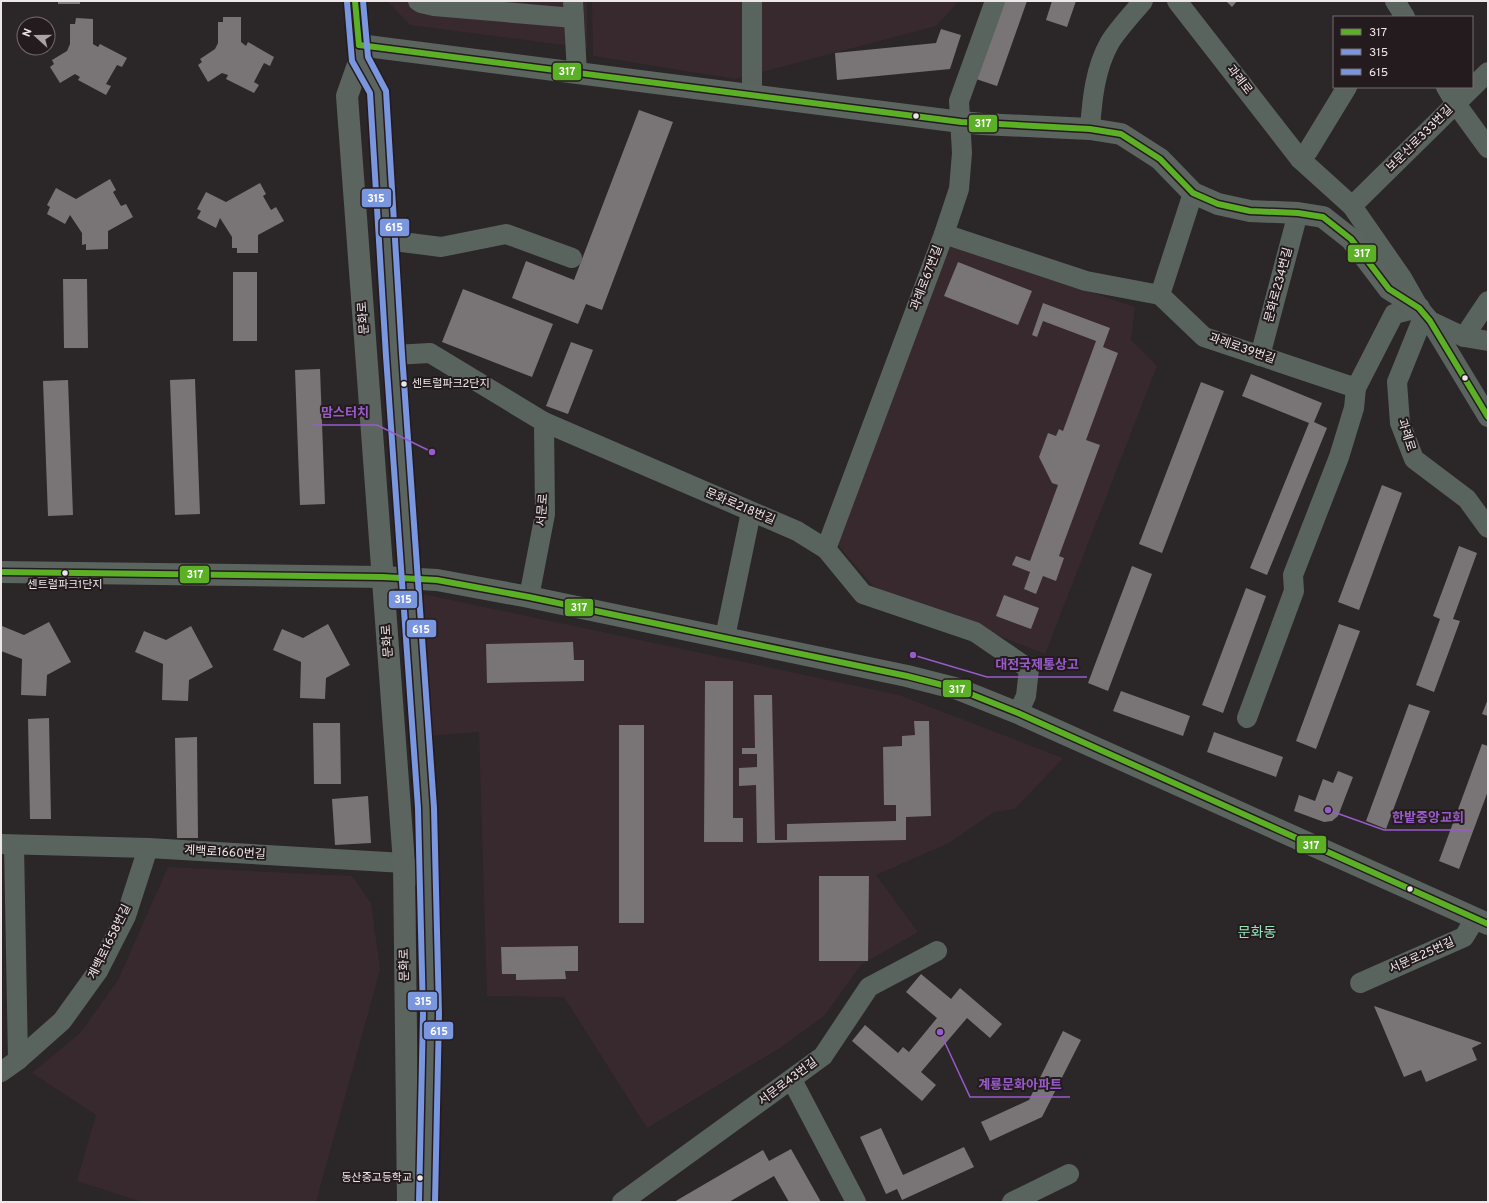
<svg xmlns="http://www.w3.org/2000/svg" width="1489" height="1203" font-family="Overpass,'Noto Sans KR',sans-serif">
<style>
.built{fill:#38292f}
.building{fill:#797476}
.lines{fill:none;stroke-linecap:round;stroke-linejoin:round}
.minor{stroke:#5a645e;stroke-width:20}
.major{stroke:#5b645f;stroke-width:22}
.bus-1-casing{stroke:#241b1e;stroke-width:9}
.bus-2-casing{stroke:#241b1e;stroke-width:9}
.bus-3-casing{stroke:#241b1e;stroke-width:9}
.bus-1{stroke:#5bb025;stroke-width:6}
.bus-2{stroke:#7a96df;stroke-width:6}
.bus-3{stroke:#7a96df;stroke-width:6}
.bus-dot{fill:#eee7e9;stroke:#241b1e;stroke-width:1.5}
.labels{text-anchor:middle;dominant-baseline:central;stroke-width:4;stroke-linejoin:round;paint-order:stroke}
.bus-label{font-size:11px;fill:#eee7e9;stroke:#241b1e;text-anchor:start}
.street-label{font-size:12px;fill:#eee7e9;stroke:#241b1e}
.quarter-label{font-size:14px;fill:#92e4ba;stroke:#241b1e}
.leader{fill:none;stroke:#985bca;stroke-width:1.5}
.callout-dot{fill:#985bca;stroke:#241b1e;stroke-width:1.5}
.callout-label{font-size:13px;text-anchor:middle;font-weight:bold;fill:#985bca;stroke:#241b1e;stroke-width:4;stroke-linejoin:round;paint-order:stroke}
.line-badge{stroke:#241b1e;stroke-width:1.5}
.badge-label{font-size:11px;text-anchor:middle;font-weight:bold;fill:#fff}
</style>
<rect width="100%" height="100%" fill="#2b2628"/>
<!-- built -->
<g class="built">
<polygon points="389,1 587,1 587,48 410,25 389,3"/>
<polygon points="592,1 959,1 936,26 735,79 593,56"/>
<polygon points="947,244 1135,307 1131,340 1157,366 1045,654 873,586 837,544"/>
<polygon points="423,594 899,695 1063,758 1015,809 994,812 949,843 876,875 918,932 861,965 824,1016 780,1048 647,1128 564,997 487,996 479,732 430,736"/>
<polygon points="168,867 352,876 371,903 380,970 316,1202 142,1202 77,1181 96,1115 32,1073 81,1032 118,980"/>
</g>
<!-- building -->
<g class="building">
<rect x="58" y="1" width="22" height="3"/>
<polygon points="999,1 1027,1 997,86 973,78"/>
<polygon points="1052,1 1076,1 1067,27 1046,20"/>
<polygon points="1226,1 1237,1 1232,7"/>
<polygon points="223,17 241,17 241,42 246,46 248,42 274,57 270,66 264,63 254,82 259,85 254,93 226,79 228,75 222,73 208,82 198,65 202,62 200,59 215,49 218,43 218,22 223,22"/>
<polygon points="76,18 93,19 93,44 98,47 100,44 127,58 122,67 117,65 106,84 111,86 106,95 78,80 80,77 75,74 60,83 50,67 54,64 52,60 67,51 70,44 70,24 75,24"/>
<polygon points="941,29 961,35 950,69 837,80 835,53 936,43"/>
<polygon points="639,110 673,122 602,310 586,304 578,324 512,298 526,261 574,280"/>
<polygon points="110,179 116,190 113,192 121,206 126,204 133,217 108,231 108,249 86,250 86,244 82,245 82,233 70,215 65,224 47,214 50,207 47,205 56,188 76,199"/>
<polygon points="260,183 266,194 263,196 271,210 276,207 284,221 258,235 258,253 237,253 237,248 232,248 232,237 220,218 216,228 197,218 201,211 197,209 206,192 226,202"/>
<polygon points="958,262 1032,291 1018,325 944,296"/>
<rect x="233" y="272" width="24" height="69"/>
<polygon points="63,279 87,279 88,348 64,348"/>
<polygon points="463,289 553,324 532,377 442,342"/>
<polygon points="1043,303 1110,328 1103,347 1118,353 1086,440 1100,445 1059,556 1064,558 1056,581 1043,576 1036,594 1024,589 1030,572 1012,565 1016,556 1030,561 1058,485 1052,483 1039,457 1048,433 1056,436 1059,429 1063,431 1096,341 1043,321 1037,337 1032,335"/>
<polygon points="571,342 593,350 568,414 546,406"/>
<polygon points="320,369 325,504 300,505 295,370"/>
<polygon points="1251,374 1322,403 1314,422 1327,428 1267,575 1250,568 1309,423 1242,396"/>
<polygon points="195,379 200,514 175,515 170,380"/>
<polygon points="68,380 73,515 48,516 43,381"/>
<polygon points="1201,382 1224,391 1162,553 1139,544"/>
<polygon points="1382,485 1402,493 1359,610 1338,602"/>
<polygon points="1459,546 1477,553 1453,619 1460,621 1434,692 1416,685 1440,619 1433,616"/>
<polygon points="1132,566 1152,574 1108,691 1088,683"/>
<polygon points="1246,588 1266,596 1223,713 1202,705"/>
<polygon points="1004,595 1039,608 1031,629 996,616"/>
<polygon points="49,622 71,662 47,675 46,696 21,695 22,659 1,651 1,629 2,626 24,635"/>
<polygon points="328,624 350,665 326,678 325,699 300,698 301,662 273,650 282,629 303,638"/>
<polygon points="1339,624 1360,631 1316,749 1296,741"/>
<polygon points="191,626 213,667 189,680 188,701 162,700 163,664 135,652 144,631 166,640"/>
<polygon points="573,642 574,660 584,660 584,681 487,683 486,644"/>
<polygon points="705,681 733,681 733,818 743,818 743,842 704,842"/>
<polygon points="1121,691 1190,716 1183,736 1113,711"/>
<polygon points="754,695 772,695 775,840 787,840 787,824 896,821 896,805 884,805 883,747 902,746 902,736 915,735 914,721 929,721 931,816 906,817 906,840 757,843 756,785 739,786 739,768 757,767 757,754 742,754 742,748 755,748"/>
<polygon points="1488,699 1488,716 1482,714"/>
<polygon points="1409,704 1430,711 1386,829 1366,821"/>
<polygon points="49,718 51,819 30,819 28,719"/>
<polygon points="313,723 340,723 341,784 314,784"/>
<rect x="619" y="725" width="25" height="198"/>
<polygon points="1214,732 1283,757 1276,777 1207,752"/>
<polygon points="197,737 198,838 177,838 175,738"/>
<polygon points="1482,744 1488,746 1488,791 1459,869 1439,861"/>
<polygon points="1338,771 1353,777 1338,816 1332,821 1324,822 1294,811 1299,795 1315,801 1323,779 1333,783"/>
<polygon points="368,796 371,843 335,845 332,799"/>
<polygon points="819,876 869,876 868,961 819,961"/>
<polygon points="578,946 578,971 565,971 566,979 516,980 516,974 502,974 501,947"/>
<polygon points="921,974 951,999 960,988 1002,1024 990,1038 967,1018 921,1072 936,1085 922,1101 852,1041 865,1025 898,1053 903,1047 909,1052 937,1018 906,992"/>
<polygon points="1374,1006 1482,1043 1472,1048 1477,1060 1426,1082 1421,1070 1404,1077"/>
<polygon points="1063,1031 1081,1040 1042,1117 990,1141 981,1122 1029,1100"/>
<polygon points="881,1128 903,1175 964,1147 974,1167 902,1200 897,1189 886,1194 860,1137"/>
<polygon points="791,1149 821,1202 789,1202 774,1176 729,1202 674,1202 763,1150 769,1161"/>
</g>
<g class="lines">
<!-- minor -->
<g class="minor">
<polyline points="418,1 421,3 434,6 574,18"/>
<polyline points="573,1 577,73"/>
<polyline points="1177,1 1300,159 1352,206 1402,278 1419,308 1430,321 1488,417"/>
<polyline points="1395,1 1405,17"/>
<polyline points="1446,87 1456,104 1488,148"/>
<polyline points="752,96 752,1"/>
<path d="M1090,129C1092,100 1095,68 1110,42C1118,29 1133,13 1143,1"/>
<polyline points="1300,159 1308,151 1347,87"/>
<polyline points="1352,206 1488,72"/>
<polyline points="944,234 1086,281 1160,295 1204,337 1356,388 1394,314 1419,308"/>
<polyline points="386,240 441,247 506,234 572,258"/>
<polyline points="1160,295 1193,193"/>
<polyline points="1424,315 1397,382 1400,423 1414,459 1467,499 1488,528"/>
<polyline points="1430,321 1464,337 1488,341"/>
<polyline points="1464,337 1488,301"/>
<polyline points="394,355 430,353 544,422 797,531 826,549 863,594 975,632 1029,669 1026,696 1018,713"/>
<polyline points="1260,356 1298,213"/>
<polyline points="826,549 944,234 959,189 962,153 959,101 995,1"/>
<polyline points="529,597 545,514 544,422"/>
<polyline points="725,637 751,512"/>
<polyline points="1247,718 1294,591 1293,575 1339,457 1354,408 1356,388"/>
<polyline points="1,844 148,848 404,863 428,882"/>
<polyline points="14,845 18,1060"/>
<polyline points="1360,983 1464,937 1475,919"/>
<polyline points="1,1072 18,1060 62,1021 98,971 126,916 148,848"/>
<polyline points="792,1080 856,1202"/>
<polyline points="622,1202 823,1056 869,987 937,951"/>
<polyline points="1012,1202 1069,1174"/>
</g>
<!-- major -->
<g class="major">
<polyline points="355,1 360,59 378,91 394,355 426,808 431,1014 427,1202"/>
<polyline points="359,45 961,122 982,124 1090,129 1121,134 1160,159 1193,193 1218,204 1250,211 1298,213 1323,217 1351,239 1389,289 1419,308"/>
<polyline points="360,59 347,96 404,863 408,1202"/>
<polyline points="1,572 383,577 437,580 529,597 907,676 958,689 1018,713 1488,924"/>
</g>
<defs>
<g id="bus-1">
<polyline points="355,1 359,45"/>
<polyline points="359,45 961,122 1090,129 1121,134 1160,159 1193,193 1218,204 1250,211 1298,213 1323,217 1351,239 1389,289 1419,308 1430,321 1488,417"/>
<polyline points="1,572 383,577 437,580 529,597 907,676 958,689 1018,713 1488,924"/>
</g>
<polyline id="bus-2" points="347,2 352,61 370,93 386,356 418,808 423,1014 419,1202"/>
<polyline id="bus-3" points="363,1 368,57 386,91 402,354 434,808 439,1014 435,1202"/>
</defs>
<!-- bus-1 casing -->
<use href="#bus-1" class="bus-1-casing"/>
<!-- bus-2 casing -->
<use href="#bus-2" class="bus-2-casing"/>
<!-- bus-3 casing -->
<use href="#bus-3" class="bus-3-casing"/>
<!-- bus-1 -->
<use href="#bus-1" class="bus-1"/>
<!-- bus-2 -->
<use href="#bus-2" class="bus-2"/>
<!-- bus-3 -->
<use href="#bus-3" class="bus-3"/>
</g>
<!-- markers -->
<g class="bus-dot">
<circle cx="916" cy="116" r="3.5"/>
<circle cx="1465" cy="378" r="3.5"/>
<circle cx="404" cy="384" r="3.5"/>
<circle cx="65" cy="573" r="3.5"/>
<circle cx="1410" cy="889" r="3.5"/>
<circle cx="420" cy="1178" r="3.5"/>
</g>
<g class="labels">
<!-- bus labels -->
<g class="bus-label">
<text x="412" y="384">센트럴파크2단지</text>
<text x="65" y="585" text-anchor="middle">센트럴파크1단지</text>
<text x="412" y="1178" text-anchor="end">동산중고등학교</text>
</g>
<!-- street labels -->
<g class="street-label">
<text transform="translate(1239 80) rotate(52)">과례로</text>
<text transform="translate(1420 139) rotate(-45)">보문산로333번길</text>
<text transform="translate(927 278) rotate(-69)">과례로67번길</text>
<text transform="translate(1279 285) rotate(-75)">문화로234번길</text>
<text transform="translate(364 318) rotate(-94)">문화로</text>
<text transform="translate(1242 349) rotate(19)">과례로39번길</text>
<text transform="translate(1406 435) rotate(73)">과례로</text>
<text transform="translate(740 507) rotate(23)">문화로218번길</text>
<text transform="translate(543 510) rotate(-86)">서문로</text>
<text transform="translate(388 641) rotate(-94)">문화로</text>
<text transform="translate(225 853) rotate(3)">계백로1660번길</text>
<text transform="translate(110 942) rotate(-64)">계백로1658번길</text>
<text transform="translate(1422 956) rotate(-24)">서문로25번길</text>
<text transform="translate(405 965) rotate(-91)">문화로</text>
<text transform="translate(788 1082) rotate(-37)">서문로43번길</text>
</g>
<!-- quarter labels -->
<g class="quarter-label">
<text x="1257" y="933">문화동</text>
</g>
</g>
<!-- callouts -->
<path class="leader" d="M432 452L377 425H313M913 655L987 677H1087M1328 810L1384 830H1472M940 1032L970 1097H1070"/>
<g class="callout-dot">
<circle cx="432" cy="452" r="4"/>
<circle cx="913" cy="655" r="4"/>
<circle cx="1328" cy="810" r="4"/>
<circle cx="940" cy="1032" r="4"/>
</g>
<g class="callout-label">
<text x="345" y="417">맘스터치</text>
<text x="1037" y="669">대전국제통상고</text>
<text x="1428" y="822">한밭중앙교회</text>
<text x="1020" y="1089">계룡문화아파트</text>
</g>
<g class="line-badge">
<rect x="552" y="62" width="30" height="19" rx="4" fill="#5bb025"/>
<rect x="968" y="114" width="30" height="19" rx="4" fill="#5bb025"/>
<rect x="361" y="188" width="31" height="20" rx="4" fill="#7a96df"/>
<rect x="379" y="218" width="31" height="19" rx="4" fill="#7a96df"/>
<rect x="1347" y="244" width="30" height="19" rx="4" fill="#5bb025"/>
<rect x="179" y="565" width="31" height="19" rx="4" fill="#5bb025"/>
<rect x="388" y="590" width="30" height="19" rx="4" fill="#7a96df"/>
<rect x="564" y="598" width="30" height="19" rx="4" fill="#5bb025"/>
<rect x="406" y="619" width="31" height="19" rx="4" fill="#7a96df"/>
<rect x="942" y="679" width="30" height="19" rx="4" fill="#5bb025"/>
<rect x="1296" y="835" width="31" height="19" rx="4" fill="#5bb025"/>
<rect x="407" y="991" width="31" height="20" rx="4" fill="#7a96df"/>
<rect x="423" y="1021" width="31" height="19" rx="4" fill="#7a96df"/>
</g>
<g class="badge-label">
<text x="567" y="75">317</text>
<text x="983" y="127">317</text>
<text x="376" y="202">315</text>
<text x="394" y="231">615</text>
<text x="1362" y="257">317</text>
<text x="195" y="578">317</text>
<text x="403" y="603">315</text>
<text x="579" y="611">317</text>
<text x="421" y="633">615</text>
<text x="957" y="693">317</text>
<text x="1311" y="849">317</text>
<text x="423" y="1005">315</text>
<text x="439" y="1035">615</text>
</g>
<!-- border -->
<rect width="1489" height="1203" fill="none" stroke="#eee7e9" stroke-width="4"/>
<!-- legend -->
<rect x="1333" y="16" width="140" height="72" fill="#241b1e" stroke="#756d6f"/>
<rect x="1341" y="29" width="20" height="6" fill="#5bb025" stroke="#756d6f"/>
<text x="1369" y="36" font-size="12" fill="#eee7e9">317</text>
<rect x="1341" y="49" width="20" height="6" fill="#7a96df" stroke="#756d6f"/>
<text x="1369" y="56" font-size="12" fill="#eee7e9">315</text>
<rect x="1341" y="69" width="20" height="6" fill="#7a96df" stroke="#756d6f"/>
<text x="1369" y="76" font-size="12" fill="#eee7e9">615</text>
<!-- north arrow -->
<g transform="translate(36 36) rotate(291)"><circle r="19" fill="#241b1e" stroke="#756d6f"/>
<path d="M0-3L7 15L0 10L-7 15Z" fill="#aaa3a5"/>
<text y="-6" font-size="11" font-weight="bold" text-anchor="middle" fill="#eee7e9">N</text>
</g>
</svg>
